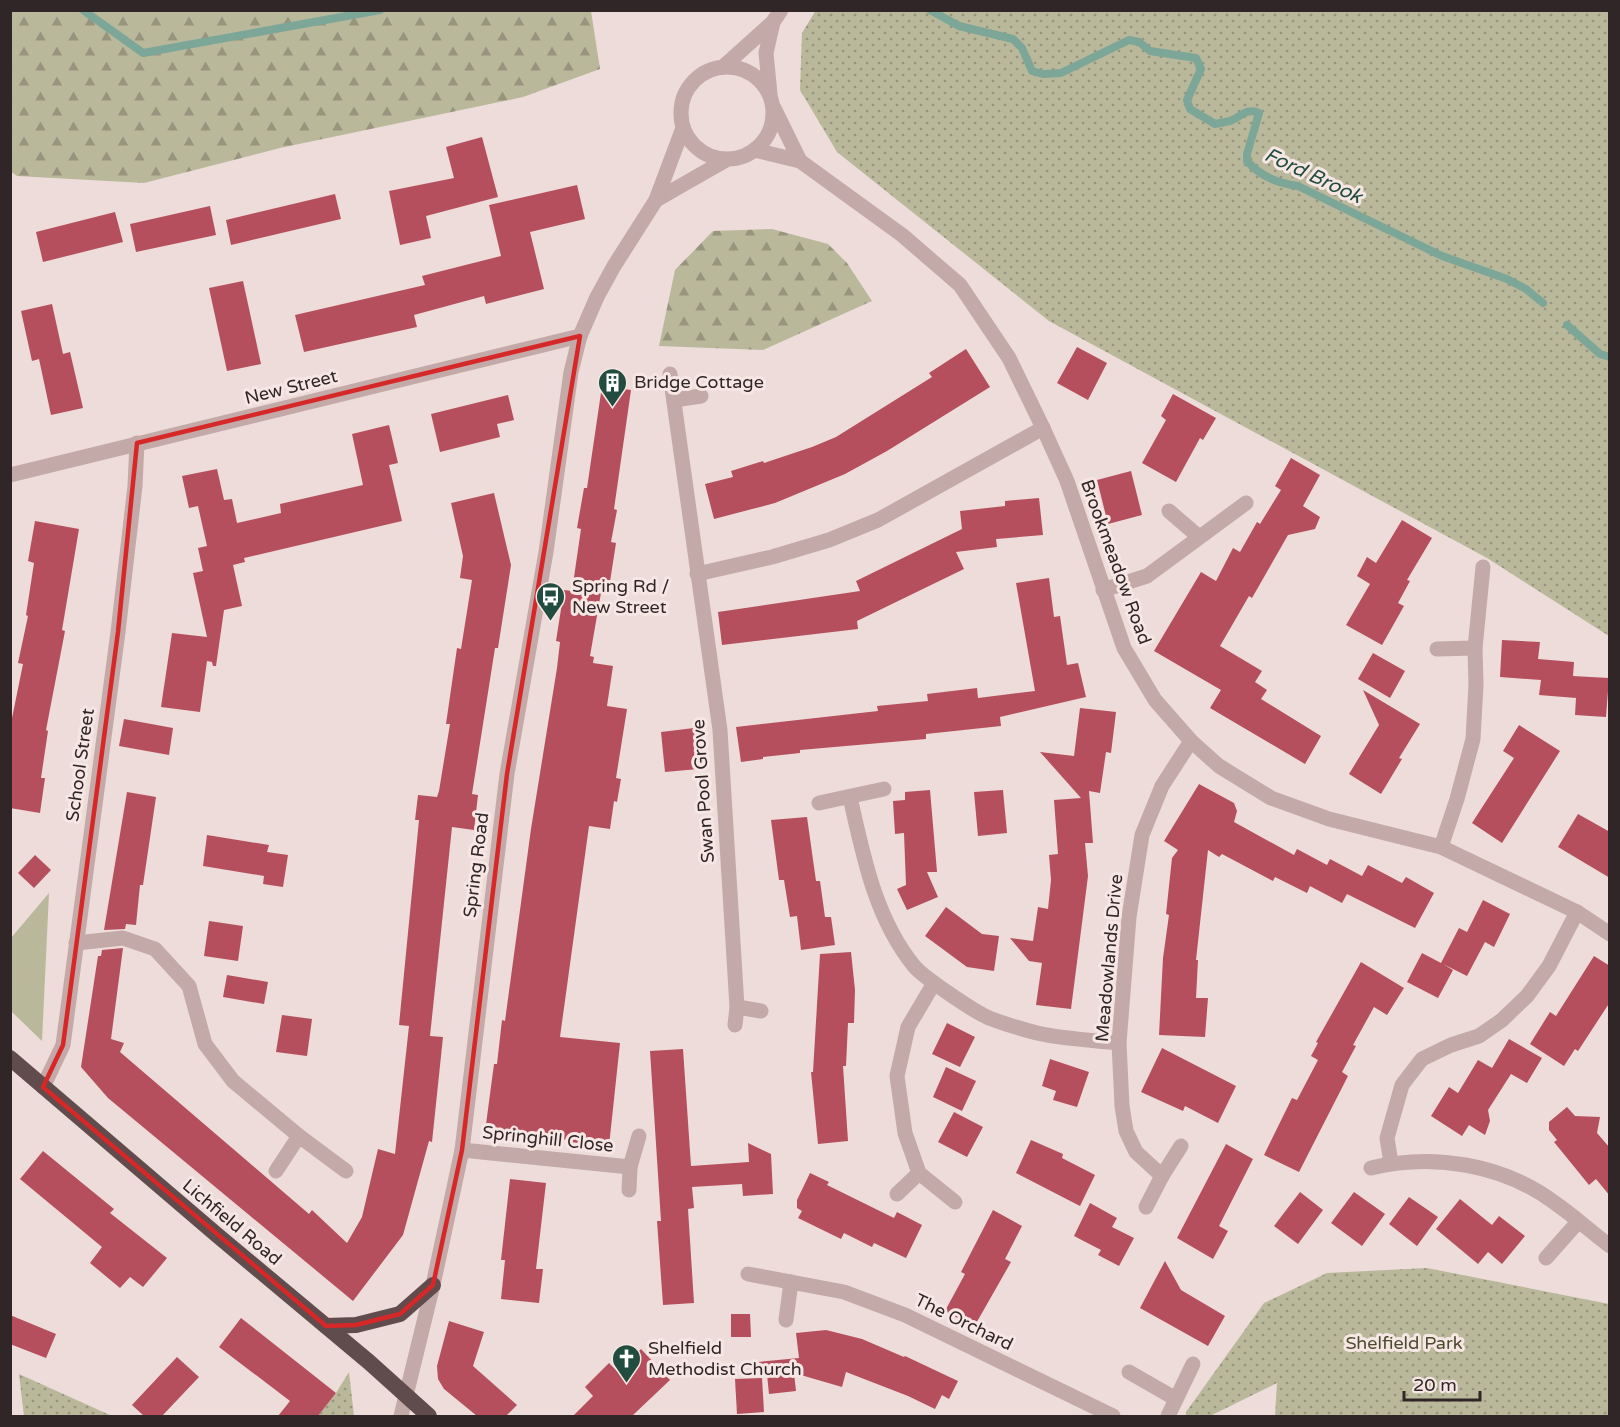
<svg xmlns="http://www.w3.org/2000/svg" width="1620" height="1427" font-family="'Varela Round',sans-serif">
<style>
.grass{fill:#bab89b}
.forest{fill:url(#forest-firs)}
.park{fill:url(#park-dots)}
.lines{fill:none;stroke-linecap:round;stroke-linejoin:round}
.stream{stroke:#7ca698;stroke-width:8}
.building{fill:#b54f5d}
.minor{stroke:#c3a9a7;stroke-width:15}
.tertiary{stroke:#c3a9a7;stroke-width:15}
.trunk{stroke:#604c4d;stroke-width:16}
.marked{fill:none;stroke:#d62828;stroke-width:4.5;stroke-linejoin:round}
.labels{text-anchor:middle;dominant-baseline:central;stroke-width:6;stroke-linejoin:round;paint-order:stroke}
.poi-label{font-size:18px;fill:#312627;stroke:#f6e7e4;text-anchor:start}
.street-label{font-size:18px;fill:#312627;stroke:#f6e7e4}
.park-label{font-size:18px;fill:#4c4b2d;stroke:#f6e7e4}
.water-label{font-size:20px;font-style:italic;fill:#224c3f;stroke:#f6e7e4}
</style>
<defs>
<pattern id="forest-firs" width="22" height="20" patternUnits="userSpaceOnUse" patternTransform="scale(1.5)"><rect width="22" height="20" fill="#bab89b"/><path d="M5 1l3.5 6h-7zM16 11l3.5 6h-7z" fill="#98957e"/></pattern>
<pattern id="park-dots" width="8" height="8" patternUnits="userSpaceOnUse" patternTransform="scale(1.5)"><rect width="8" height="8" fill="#bab89b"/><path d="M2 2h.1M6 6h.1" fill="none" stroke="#98957e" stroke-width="1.8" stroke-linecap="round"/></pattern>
</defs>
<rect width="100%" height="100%" fill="#eddcd9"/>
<!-- grass -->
<polygon class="grass" points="49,893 42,1041 11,1011 11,938"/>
<!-- forest -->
<g class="forest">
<polygon points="11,10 591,11 600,69 523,97 280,148 144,183 17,176 10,171"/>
<polygon points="772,229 828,244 847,263 872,301 763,350 659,346 675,270 713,231"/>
</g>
<!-- park -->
<g class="park">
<polygon points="816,10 1609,11 1609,636 1487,558 1049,321 837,152 800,90 802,33"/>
<polygon points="1427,1268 1609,1304 1609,1416 1275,1416 1277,1383 1210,1416 1186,1416 1186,1412 1264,1303 1327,1273"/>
<polygon points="349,1372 354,1416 318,1416 336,1393"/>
<polygon points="19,1374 112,1416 24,1416"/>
</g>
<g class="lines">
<!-- stream -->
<g class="stream">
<polyline points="83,10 143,53 380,10"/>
<path d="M930,10L959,26L1013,39L1022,48L1032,71L1043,74L1061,73L1129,40L1139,42L1150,51L1196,58L1201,69L1187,100L1190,109L1215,124C1220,123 1225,122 1230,121C1240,117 1248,107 1259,113L1247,154V161C1261,177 1278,183 1298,186L1442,256L1507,279L1526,289L1543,303"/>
<polyline points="1567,325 1600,354 1610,357"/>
</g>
</g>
<!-- building -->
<g class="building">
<polygon points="482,137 498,197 426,216 431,238 400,245 389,191 454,178 446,147"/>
<polygon points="577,185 585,219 530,232 544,289 486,304 484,296 414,315 417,327 304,352 295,315 425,285 422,276 501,256 489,205"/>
<polygon points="335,194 341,219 231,245 226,220"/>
<polygon points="210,206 216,235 136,252 130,224"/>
<polygon points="115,212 123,242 43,262 36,232"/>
<polygon points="243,281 261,364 227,371 209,288"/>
<polygon points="52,304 63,354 70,352 83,408 51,415 39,359 32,361 21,311"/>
<polygon points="1077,347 1107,363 1088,400 1057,383"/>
<polygon points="966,349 990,387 887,451 845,474 775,503 714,519 705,484 733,477 731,471 763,461 764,463 812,447 836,437 932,377 929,373"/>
<polygon points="602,386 631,390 614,509 617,510 611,542 616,543 609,588 602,587 590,656 594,657 593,663 613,666 607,706 627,709 616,778 621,779 617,802 614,801 610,829 589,826 560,1037 620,1043 609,1146 569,1142 569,1140 485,1132 494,1064 497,1064 502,1020 505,1021 531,829 557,668 560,642 556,641 564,590 572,591 581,529 577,528 584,488 587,488"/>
<polygon points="1173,394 1216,418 1203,440 1200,438 1176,482 1142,463 1166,420 1161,416"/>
<polygon points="508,395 514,420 497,424 500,437 440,452 431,414"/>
<polygon points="389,425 398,463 389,465 402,521 244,558 245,562 233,565 242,606 224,610 216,666 213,666 212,662 207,661 200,712 161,707 172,633 207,637 193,573 203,571 198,548 207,546 198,506 189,508 182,476 217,469 224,500 232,499 237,523 281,513 280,504 363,485 352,434"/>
<polygon points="1291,458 1320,475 1303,506 1320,517 1315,529 1288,535 1252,598 1249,596 1220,646 1262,671 1255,682 1267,690 1261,699 1321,736 1305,764 1210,708 1221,690 1154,651 1201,572 1216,581 1233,548 1240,552 1257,522 1260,524 1281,490 1275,486"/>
<polygon points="1131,471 1142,515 1108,524 1097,480"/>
<polygon points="494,493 511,565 498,648 495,648 472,794 478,795 474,830 452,827 430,1036 443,1037 432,1142 429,1141 403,1235 353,1301 108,1098 81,1067 98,956 101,956 102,950 123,948 111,1039 124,1043 120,1052 309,1214 312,1210 347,1243 362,1217 378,1149 395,1154 409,1026 399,1025 419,820 415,820 418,795 437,797 439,791 450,724 446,724 457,648 461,649 472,580 460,578 463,556 451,503"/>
<polygon points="1039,498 1043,535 996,539 997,547 956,552 964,569 857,621 858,629 722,645 718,612 860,591 856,581 962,529 960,511 1005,506 1005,501"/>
<polygon points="1402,520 1432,538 1407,580 1410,581 1398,603 1404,606 1382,645 1346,625 1370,584 1357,576 1367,557 1376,563"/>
<polygon points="35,521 79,529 62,630 65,631 46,730 48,731 41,778 45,778 40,813 10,808 10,728 23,664 18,663 28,616 26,615 34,563 28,561"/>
<polygon points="1049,578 1054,617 1060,616 1067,665 1078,663 1086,697 1000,717 1001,726 926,734 926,739 800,750 800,753 763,757 763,759 741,762 736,727 878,711 877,706 928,701 927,694 977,688 978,698 1035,691 1016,583"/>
<polygon points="1502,640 1540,642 1538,659 1574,662 1573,676 1609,678 1606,717 1575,715 1576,698 1539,695 1541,680 1500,677"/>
<polygon points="1373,653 1405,671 1390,698 1358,679"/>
<polygon points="1363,690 1420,724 1399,758 1402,759 1381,794 1349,774 1379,725"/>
<polygon points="1080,708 1116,712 1111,753 1106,752 1100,793 1089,791 1093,843 1085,843 1088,876 1071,1009 1036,1005 1042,963 1029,961 1010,938 1033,941 1038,907 1048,909 1051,880 1049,855 1058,854 1054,800 1081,798 1040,752 1074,756"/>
<polygon points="124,719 173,728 169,755 119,746"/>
<polygon points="1519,725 1560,751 1502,843 1472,823 1514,758 1503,751"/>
<polygon points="694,728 698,769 665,772 661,732"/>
<polygon points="1199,784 1234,803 1237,811 1234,822 1294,855 1297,849 1327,865 1330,859 1362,876 1368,865 1402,883 1406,877 1434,893 1415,928 1347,894 1342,903 1310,886 1307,893 1275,877 1273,881 1222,854 1219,857 1208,850 1196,960 1198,960 1196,998 1208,998 1205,1037 1159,1035 1163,958 1169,915 1166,914 1172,858 1178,850 1164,841"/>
<polygon points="930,790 937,872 927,872 938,897 907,910 897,889 906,885 904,833 895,834 893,801 905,800 905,792"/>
<polygon points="1003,790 1007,833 978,836 974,792"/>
<polygon points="127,792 156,797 143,885 140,885 136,925 126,924 125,929 104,930"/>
<polygon points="1578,814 1610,832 1610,878 1558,847"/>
<polygon points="807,817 816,881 820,881 825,917 831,917 835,945 801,950 797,916 790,917 784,880 779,880 771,820"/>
<polygon points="207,835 269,845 267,852 288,855 283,887 263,884 264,876 203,866"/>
<polygon points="35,855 51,870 34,888 18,873"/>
<polygon points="1483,900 1510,914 1494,947 1485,942 1467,976 1443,964 1453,970 1438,998 1407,982 1422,953 1441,963 1459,928 1467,932"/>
<polygon points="946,907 982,934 999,936 994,971 967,967 925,936"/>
<polygon points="209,921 243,926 238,961 204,956"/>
<polygon points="851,952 855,990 854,1023 848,1023 846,1066 843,1066 848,1141 818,1144 811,1072 813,1072 820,954"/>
<polygon points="1594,956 1610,966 1610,1002 1578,1051 1575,1049 1564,1066 1530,1044 1550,1012 1556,1016"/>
<polygon points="1361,962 1404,988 1387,1015 1374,1007 1353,1045 1356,1046 1342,1072 1348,1076 1299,1172 1264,1155 1292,1098 1297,1100 1318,1060 1311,1056 1318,1043 1316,1042"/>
<polygon points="227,975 268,982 264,1004 223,997"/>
<polygon points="282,1015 312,1019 307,1056 276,1052"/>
<polygon points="947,1023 975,1037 960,1067 932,1054"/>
<polygon points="1509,1039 1542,1058 1527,1083 1511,1074 1488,1110 1490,1121 1485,1135 1469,1125 1462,1136 1431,1116 1449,1087 1458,1093 1478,1060 1492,1068"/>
<polygon points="1162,1048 1236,1086 1218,1123 1185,1106 1183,1111 1141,1092"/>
<polygon points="683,1049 691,1166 749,1162 748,1143 771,1154 773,1194 743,1196 742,1184 692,1187 694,1208 688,1209 694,1303 663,1305 657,1221 661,1221 650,1051"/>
<polygon points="1050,1059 1089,1072 1077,1107 1053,1100 1056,1091 1042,1086"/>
<polygon points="946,1067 976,1081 962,1111 933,1097"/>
<polygon points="1567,1107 1575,1116 1600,1117 1597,1133 1610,1148 1610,1196 1596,1179 1589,1185 1554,1142 1557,1140 1549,1130 1549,1122"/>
<polygon points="954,1112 983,1127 967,1157 938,1142"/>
<polygon points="1031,1140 1063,1154 1062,1158 1095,1175 1080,1206 1016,1173"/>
<polygon points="1226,1144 1253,1159 1219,1226 1228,1231 1213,1259 1177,1238"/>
<polygon points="43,1151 114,1209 110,1213 167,1258 143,1287 130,1277 120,1288 90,1263 102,1247 20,1179"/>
<polygon points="810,1173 829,1182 827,1185 894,1218 897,1212 922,1225 906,1258 874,1243 872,1247 844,1233 841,1239 798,1218 802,1211 797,1208 797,1200"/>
<polygon points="510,1179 546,1183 536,1269 543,1269 539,1303 501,1299 505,1260 501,1260"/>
<polygon points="1300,1192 1323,1210 1298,1244 1274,1226"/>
<polygon points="1354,1192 1385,1214 1362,1246 1331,1223"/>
<polygon points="1409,1197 1438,1217 1417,1246 1389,1224"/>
<polygon points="1460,1199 1492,1225 1499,1216 1525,1236 1502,1264 1488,1252 1478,1264 1436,1229"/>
<polygon points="1090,1203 1117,1218 1112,1227 1134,1238 1119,1266 1098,1255 1101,1250 1074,1236"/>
<polygon points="993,1210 1022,1226 1005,1259 1011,1262 974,1327 945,1311 965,1274 961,1272"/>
<polygon points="1165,1261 1181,1290 1225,1316 1208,1346 1140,1308"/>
<polygon points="731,1314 750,1314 751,1337 731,1337"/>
<polygon points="10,1315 56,1334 46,1358 10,1344"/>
<polygon points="241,1318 336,1393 318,1416 278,1416 290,1401 219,1347"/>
<polygon points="449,1321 484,1332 473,1366 517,1405 506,1416 477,1416 444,1389 438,1379 437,1366"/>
<polygon points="826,1330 862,1339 904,1357 905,1356 958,1381 949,1399 942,1395 935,1409 908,1396 846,1372 842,1387 794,1373 796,1391 769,1394 766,1365 758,1362 799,1358 796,1333"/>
<polygon points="641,1349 670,1380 632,1416 573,1416 593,1396 585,1387 609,1363 618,1372"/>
<polygon points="177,1357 199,1377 162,1416 144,1416 132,1405"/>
<polygon points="762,1378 764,1412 737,1414 735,1379"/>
</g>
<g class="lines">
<!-- minor -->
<g class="minor">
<polyline points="774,108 800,161"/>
<polyline points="755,150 800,161 902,235 960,285 1009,358 1043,428 1067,481 1124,648 1155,700 1191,741 1219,766 1271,798 1329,819 1441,847 1577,912 1610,934"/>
<polyline points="670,374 720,730 737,1007 735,1025"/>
<polyline points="674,400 701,396"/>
<polyline points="10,475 580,336"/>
<polyline points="1169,511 1199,537"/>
<polyline points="697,574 772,557 829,540 878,520 1043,428"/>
<polyline points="1103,590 1147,576 1246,503"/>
<polyline points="1437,649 1475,648"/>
<path d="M850,797C863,855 875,918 914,966C924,978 975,1012 989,1018C1005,1024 1021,1029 1037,1033C1063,1039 1092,1040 1119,1043"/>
<polyline points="819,803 884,789"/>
<polyline points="1441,847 1457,799 1473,739 1476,685 1475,648 1483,567"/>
<polyline points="76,943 123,938 155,949 189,986 205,1044 233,1081 299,1136 346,1171"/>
<polyline points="934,983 908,1027 897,1076 905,1133 919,1173 955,1202"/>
<polyline points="737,1007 761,1011"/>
<polyline points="43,1087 63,1045 118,632 135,486 137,443"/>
<polyline points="462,1150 630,1167"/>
<polyline points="1391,1163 1387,1138 1402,1085 1422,1059 1451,1045 1479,1036 1502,1020 1527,996 1549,966 1577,912"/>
<path d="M1371,1168C1433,1153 1503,1164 1555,1203C1574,1216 1591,1232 1610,1246"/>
<polyline points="276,1171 299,1136"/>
<polyline points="1162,1176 1136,1152 1126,1131 1122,1106 1119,1043 1129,917 1142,835 1162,786 1191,741"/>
<polyline points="629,1190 630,1167 639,1136"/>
<polyline points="897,1194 919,1173"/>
<polyline points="1146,1207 1162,1176 1181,1146"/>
<polyline points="1546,1258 1578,1222"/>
<polyline points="748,1274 844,1292 905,1315 1113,1416"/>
<polyline points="786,1320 791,1282"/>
<polyline points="1129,1372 1176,1399"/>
<polyline points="1168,1416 1193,1364"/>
</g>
<!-- tertiary -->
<g class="tertiary">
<polyline points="724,66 773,22 781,10"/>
<circle cx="727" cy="113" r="46"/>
<polyline points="770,94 766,53 773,22"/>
<polyline points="656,200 726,160"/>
<polyline points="401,1416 433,1285 462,1150 507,774 546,552 571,372 580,336 597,297 614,266 656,200 683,128"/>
</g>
<!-- trunk -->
<g class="trunk">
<polyline points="10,1058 217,1235 369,1362 429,1416"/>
<polyline points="326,1326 356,1325 400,1314 433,1285"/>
</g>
</g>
<!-- marked area -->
<path class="marked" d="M580,336L507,774L462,1150L433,1285L400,1314L356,1325L326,1326L43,1087L63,1045L118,632L137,443Z"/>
<!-- icons -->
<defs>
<symbol id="building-pin" viewBox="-11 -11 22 30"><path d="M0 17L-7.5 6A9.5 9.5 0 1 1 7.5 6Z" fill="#224c3f" stroke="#f6e7e4"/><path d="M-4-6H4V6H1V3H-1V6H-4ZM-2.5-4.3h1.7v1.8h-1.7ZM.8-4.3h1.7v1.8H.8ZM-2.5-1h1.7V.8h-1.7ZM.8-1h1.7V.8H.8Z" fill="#fff"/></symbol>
<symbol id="bus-pin" viewBox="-11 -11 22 30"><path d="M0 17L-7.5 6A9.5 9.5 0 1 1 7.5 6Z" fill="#224c3f" stroke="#f6e7e4"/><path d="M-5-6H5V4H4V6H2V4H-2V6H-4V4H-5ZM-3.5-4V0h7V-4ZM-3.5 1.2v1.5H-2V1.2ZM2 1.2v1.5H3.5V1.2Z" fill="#fff"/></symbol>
<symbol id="church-pin" viewBox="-11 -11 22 30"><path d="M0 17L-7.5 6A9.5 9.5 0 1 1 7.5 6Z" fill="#224c3f" stroke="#f6e7e4"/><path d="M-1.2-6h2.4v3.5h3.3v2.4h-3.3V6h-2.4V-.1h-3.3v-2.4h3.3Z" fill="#fff"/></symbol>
</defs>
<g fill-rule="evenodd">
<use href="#building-pin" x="596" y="366" width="33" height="45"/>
<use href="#bus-pin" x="534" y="580" width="33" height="45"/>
<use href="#church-pin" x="610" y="1342" width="33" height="45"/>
</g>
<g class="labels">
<!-- poi labels -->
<g class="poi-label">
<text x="634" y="382">Bridge Cottage</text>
<text x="572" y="586">Spring Rd /<tspan x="572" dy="21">New Street</tspan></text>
<text x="648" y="1348">Shelfield<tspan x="648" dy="21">Methodist Church</tspan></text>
</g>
<!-- street labels -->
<g class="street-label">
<text transform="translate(291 387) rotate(-14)">New Street</text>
<text transform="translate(1116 562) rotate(70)">Brookmeadow Road</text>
<text transform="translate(80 765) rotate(-82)">School Street</text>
<text transform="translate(703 791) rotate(-94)">Swan Pool Grove</text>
<text transform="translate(476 865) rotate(-83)">Spring Road</text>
<text transform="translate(1109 958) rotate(-85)">Meadowlands Drive</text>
<text transform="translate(548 1139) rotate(6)">Springhill Close</text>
<text transform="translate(232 1222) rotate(40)">Lichfield Road</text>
<text transform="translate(964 1322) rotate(26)">The Orchard</text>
</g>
<!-- park labels -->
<g class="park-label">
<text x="1404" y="1343">Shelfield Park</text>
</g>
<!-- water labels -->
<g class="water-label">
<text transform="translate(1313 176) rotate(25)">Ford Brook</text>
</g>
</g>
<!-- border -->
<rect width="1620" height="1427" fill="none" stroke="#312627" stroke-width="24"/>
<!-- scale -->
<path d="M1404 1391v9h76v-9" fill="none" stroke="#312627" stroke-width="3"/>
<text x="1413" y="1391" font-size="18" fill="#312627" stroke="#f6e7e4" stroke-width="4.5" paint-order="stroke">20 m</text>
</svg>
